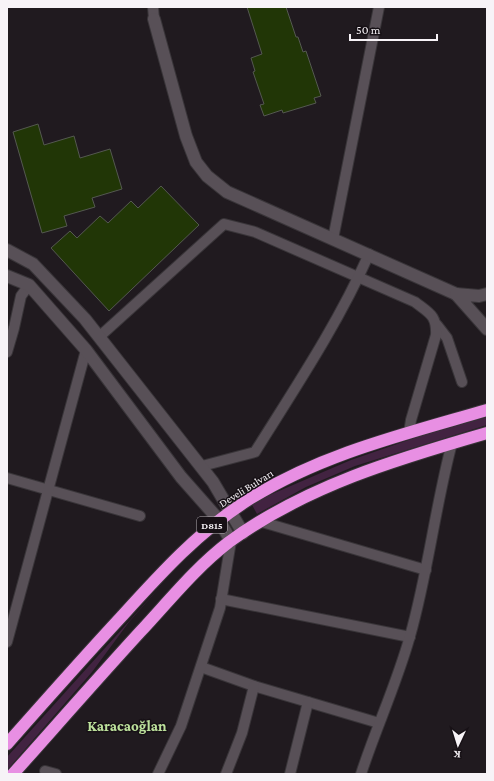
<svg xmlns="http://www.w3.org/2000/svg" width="494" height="781" font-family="'Crimson Pro',serif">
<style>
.green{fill:#422341}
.building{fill:#213606;stroke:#545850}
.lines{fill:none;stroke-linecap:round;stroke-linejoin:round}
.street-casing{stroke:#393539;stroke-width:12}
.secondary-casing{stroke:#393539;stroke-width:14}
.highway-casing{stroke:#393539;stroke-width:14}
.street{stroke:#585057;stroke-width:10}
.secondary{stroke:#585057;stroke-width:12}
.highway{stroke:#e88fe3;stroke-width:12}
.labels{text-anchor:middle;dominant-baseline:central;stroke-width:3;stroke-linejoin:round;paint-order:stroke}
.shield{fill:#171116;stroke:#b4afb4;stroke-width:1}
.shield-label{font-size:10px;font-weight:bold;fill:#f7f3f7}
.street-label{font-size:11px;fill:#f7f3f7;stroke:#171116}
.district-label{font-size:15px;font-weight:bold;fill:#bde19c;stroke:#171116}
</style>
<rect width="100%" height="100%" fill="#201a1f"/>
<!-- green -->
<g class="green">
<polygon points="487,417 487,425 355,466 306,487 257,514 251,503 351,460 420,436"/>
<polygon points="168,578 129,622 92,672 7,770 7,757"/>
</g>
<!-- building -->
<g class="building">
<polygon points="247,7 286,7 296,37 298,37 303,52 306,51 321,96 314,98 316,103 283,113 282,110 264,116 260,105 264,104 253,72 255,71 251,58 262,54"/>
<polygon points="38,124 44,145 74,136 80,158 110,149 122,189 92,198 95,207 64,216 67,226 42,233 13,132"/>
<polygon points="161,186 199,225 109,311 51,248 70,231 77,238 100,216 108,223 131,201 138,208"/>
</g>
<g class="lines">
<defs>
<g id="street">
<polyline points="153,7 154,19"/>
<polyline points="333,239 379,7"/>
<polyline points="437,325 447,338 462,382"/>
<path d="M99,337L224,224L255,232L415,302C429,313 437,315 436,335L411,420L409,433"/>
<polyline points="7,352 14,328 21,296 29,285"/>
<path d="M202,466L255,452C295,388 338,324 369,254"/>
<polyline points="7,478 140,516"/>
<polyline points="262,522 426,570"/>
<polyline points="221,599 410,637"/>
<polyline points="7,642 86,350"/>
<polyline points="201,667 254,686 379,723"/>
<polyline points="45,771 56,774"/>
<polyline points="158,774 181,726 220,608 231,541"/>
<polyline points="226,774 242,733 254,686"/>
<polyline points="290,774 308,702"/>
<path d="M361,774C376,728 397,683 410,636C428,573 435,507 452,443"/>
</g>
<g id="secondary">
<polyline points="154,19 186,136 196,162 207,176 227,192 456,294"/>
<polyline points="7,250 33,264 85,319 213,482 243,533"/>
<polyline points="7,276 29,285 86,350 181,477 219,520 231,541"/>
<polyline points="487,294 479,296 456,294 487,329"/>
</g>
<g id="highway">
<path d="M7,744C45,701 83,658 122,616C161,573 199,531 248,500C321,454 405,434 487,410"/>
<path d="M13,774C55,727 97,679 140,632C169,601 195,568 229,542C306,486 397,459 487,433"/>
</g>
</defs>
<!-- street casing -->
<use href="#street" class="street-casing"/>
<!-- secondary casing -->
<use href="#secondary" class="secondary-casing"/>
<!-- highway casing -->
<use href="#highway" class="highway-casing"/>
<!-- street -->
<use href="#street" class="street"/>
<!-- secondary -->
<use href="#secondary" class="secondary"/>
<!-- highway -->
<use href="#highway" class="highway"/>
</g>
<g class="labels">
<!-- shield labels -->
<rect class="shield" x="197" y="517" width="30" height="16" rx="3"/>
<g class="shield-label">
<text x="212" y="525">D815</text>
</g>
<!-- street labels -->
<g class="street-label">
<text transform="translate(246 488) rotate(-32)">Develi Bulvarı</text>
</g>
<!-- district labels -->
<g class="district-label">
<text x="127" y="726">Karacaoğlan</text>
</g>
</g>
<!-- border -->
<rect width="494" height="781" fill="none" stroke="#f7f3f7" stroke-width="16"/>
<!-- north arrow -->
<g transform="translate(458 745) rotate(184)" stroke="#171116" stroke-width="3" paint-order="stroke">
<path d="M0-3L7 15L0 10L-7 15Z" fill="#f7f3f7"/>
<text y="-6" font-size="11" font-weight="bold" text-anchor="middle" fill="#f7f3f7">K</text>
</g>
<!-- scale -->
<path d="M350 34v6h87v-6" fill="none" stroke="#f7f3f7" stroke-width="2"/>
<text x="356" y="34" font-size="12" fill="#f7f3f7" stroke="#171116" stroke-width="3" paint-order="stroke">50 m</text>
</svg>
